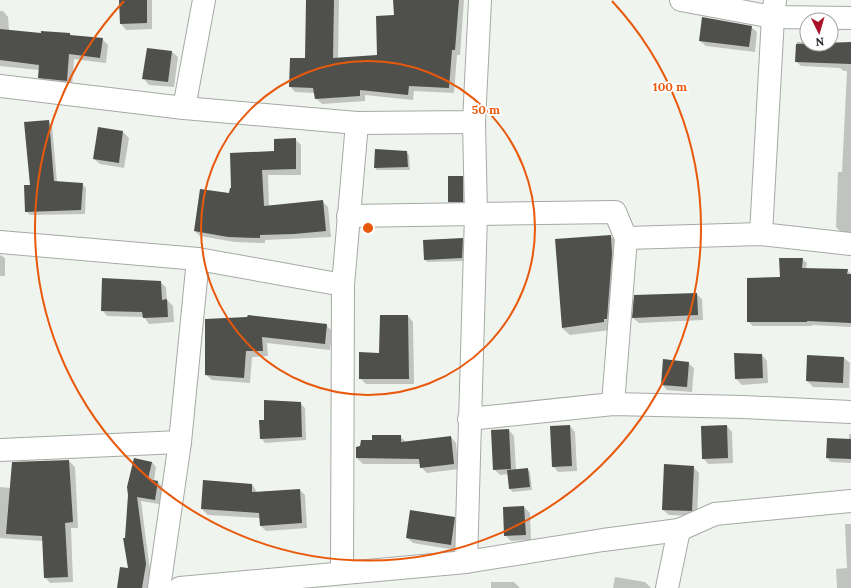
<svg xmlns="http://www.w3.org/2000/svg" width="851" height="588" font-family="Lora,serif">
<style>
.shadow{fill:#0003}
.building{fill:#4f504b}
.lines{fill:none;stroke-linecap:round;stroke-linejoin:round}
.minor-casing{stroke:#a6aaa5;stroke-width:24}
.minor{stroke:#fff;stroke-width:22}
.ring{fill:none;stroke:#e8590c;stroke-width:2}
.centre{fill:#e8590c;stroke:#fff;stroke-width:2}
.ring-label{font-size:12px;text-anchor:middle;font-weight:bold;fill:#e8590c;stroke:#fff;stroke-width:4;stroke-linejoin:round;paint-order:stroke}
</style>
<rect width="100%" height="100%" fill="#f0f4ef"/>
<!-- shadow -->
<g class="shadow">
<polygon points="120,0 152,0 152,29 126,30 121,24"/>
<polygon points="307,0 339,0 338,58 378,56 395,16 394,0 464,0 460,55 457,55 454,93 414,91 413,100 365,95 365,101 322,104 316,98 315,93 295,92 290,86 306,59"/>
<polygon points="0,11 3,11 8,17 9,31 42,35 70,34 72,36 102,39 108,45 106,63 74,59 72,86 44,83 39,78 39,70 0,66"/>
<polygon points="751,27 757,32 755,52 706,46 700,41"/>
<polygon points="797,42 807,42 807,44 851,43 851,233 841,232 836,227 838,172 842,172 847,71 844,71 840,68 801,66 796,61"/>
<polygon points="172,52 178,57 174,87 149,85 144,79"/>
<polygon points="48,121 52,125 57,182 82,184 86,188 85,214 30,215 26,211"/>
<polygon points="99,128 123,132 129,138 124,168 100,164 94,159"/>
<polygon points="295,139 301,145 301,175 268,175 269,207 322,201 328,207 331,237 265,240 265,243 235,242 200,236 195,231 275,152"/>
<polygon points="406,152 409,155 410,170 377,170 375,168"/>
<polygon points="462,177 468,183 468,207 454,207 449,202"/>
<polygon points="610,236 618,243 611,330 570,335 562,328"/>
<polygon points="462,239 465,242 464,261 427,262 425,259"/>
<polygon points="0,255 5,258 5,276 0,276"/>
<polygon points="802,259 807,263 806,269 847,270 851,274 851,327 812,325 812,326 753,326 748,321 781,278"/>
<polygon points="160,282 166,287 167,300 173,306 174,322 149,324 144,317 107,316 102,310"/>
<polygon points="696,294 702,299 703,320 639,323 633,318"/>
<polygon points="408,316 413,322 414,384 366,384 360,378"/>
<polygon points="206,320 326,325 332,331 330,350 267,343 268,356 252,357 250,383 212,380 206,375"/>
<polygon points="735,354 762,355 767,361 768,383 742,385 736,379"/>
<polygon points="844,358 850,363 849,388 813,387 807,381"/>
<polygon points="688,363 694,368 692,392 667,390 662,384"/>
<polygon points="300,403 305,408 306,440 265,443 261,438 265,421"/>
<polygon points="570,426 575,432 577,471 558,472 553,466"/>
<polygon points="727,426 732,432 733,463 708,464 703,458"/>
<polygon points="509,430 514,436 516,470 527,469 530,472 532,490 513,492 510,489 509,474 500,475 494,469"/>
<polygon points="849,434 851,434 851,463 831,462 827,458 849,440"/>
<polygon points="400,436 406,442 451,437 456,443 459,469 427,473 421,467 421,464 363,464 357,458 357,447 373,441"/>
<polygon points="69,461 75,467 78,528 71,528 73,582 50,583 45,577 43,541 0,538 0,487 11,488 13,463"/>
<polygon points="152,462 156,467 154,481 158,482 163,487 159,504 141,501 150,571 147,588 118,588 129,570 126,539 130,495"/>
<polygon points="693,467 699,473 697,516 669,515 663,510"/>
<polygon points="252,484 257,492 300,490 305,495 307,528 266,531 260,525 260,518 208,515 202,509"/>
<polygon points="524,507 530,513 531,540 511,541 505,535 504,508"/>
<polygon points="454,518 460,524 456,550 413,543 407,538"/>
<polygon points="845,524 851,524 851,588 837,588 836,569 847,568"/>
<polygon points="615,577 645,582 651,588 613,588"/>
<polygon points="491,582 514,582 520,588 491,588"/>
</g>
<!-- building -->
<g class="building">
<polygon points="119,0 147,0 147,23 120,24"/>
<polygon points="306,0 334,0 333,58 377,55 376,16 394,15 393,0 459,0 455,50 452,50 449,88 409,86 408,95 360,90 360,96 315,99 313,88 289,87 290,58 305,58"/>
<polygon points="702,17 752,26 749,47 699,41"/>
<polygon points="0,29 41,33 41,31 70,33 70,35 103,38 100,58 69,54 67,81 38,78 39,65 0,60"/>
<polygon points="851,42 851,64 795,62 796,44"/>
<polygon points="147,48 172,51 168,82 142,79"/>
<polygon points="49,120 54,181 83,183 81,210 25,212 24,185 30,185 24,122"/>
<polygon points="98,127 123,131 119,163 93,159"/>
<polygon points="296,138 296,169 262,170 264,206 323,200 326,231 294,234 260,235 260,238 228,237 194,231 200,189 229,193 230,188 231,188 230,153 274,151 274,139"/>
<polygon points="375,149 407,151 408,167 374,168"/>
<rect x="448" y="176" width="15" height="26"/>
<polygon points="611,235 612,254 607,319 604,319 604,322 562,328 555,239"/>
<polygon points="463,238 462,258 424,260 423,240"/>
<polygon points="779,258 803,258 802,268 848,269 847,274 851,274 851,323 807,321 807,322 747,322 747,278 780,277"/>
<polygon points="102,278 161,281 162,300 167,299 168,317 143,318 142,312 101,311"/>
<polygon points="697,293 698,315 632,318 634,295"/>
<polygon points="248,315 327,324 325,344 262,337 263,351 246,351 244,378 205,375 205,319 247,317"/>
<polygon points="380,315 408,315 409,379 359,379 359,352 379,353"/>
<polygon points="734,353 762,354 763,378 735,379"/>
<polygon points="807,355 844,357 843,383 806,381"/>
<polygon points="663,359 689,362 687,387 661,385"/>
<polygon points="264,400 301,402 302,437 260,439 259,420 264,420"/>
<polygon points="570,425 572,466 552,467 550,426"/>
<polygon points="727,425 728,458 702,459 701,426"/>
<polygon points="509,429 511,469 493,470 491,430"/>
<polygon points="372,435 401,435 401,442 451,436 454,464 420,468 419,459 356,458 356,447 360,446 361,440 372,440"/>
<polygon points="827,438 851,439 851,459 826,458"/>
<polygon points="134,458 152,462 148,479 158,481 155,500 137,497 146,564 142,588 117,588 120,567 128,568 123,538 125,538 128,495 127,487"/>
<polygon points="69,460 73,522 65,523 68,577 44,578 42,536 6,534 12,462"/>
<polygon points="664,464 694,466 692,511 662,510"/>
<polygon points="528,468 530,487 509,489 507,470"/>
<polygon points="203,480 252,484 252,492 300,489 302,523 260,526 259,513 201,509"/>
<polygon points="524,506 526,535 504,536 503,507"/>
<polygon points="410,510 455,517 451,545 406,538"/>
</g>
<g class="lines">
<defs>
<g id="minor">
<polyline points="681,0 773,17 851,18"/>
<polyline points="0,86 184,108 357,123"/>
<polyline points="184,108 204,0"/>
<polyline points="348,216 615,212 626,238"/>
<polyline points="761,234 773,17 775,0"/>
<polyline points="0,242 198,259"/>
<polyline points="613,404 626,238 761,234 851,244"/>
<polyline points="469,419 613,404 743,407 851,412"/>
<polyline points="0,450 180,442"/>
<polyline points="466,562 476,214 474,122"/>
<polyline points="342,573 343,285"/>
<polyline points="159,588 180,442 198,259 343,285 357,123 474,122 480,0"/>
<polyline points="180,588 466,562 603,540 679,530 715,514 851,501"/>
<polyline points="667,588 679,530"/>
</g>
</defs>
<!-- minor casing -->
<use href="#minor" class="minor-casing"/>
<!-- minor -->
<use href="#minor" class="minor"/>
</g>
<!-- distance rings -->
<g class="ring">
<circle cx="368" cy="228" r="167"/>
<path d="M612 1A333 333 0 1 1 124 1"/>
</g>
<circle cx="368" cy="228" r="6" class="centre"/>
<g class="ring-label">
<text x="670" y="91">100 m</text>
<text x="486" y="114">50 m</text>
</g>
<!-- north arrow -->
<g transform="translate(819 32) rotate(175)"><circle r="19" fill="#ffffff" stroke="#a3a3a3"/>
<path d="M0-3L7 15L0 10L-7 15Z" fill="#a81127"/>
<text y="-6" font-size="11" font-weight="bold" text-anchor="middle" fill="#181a18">N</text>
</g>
</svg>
